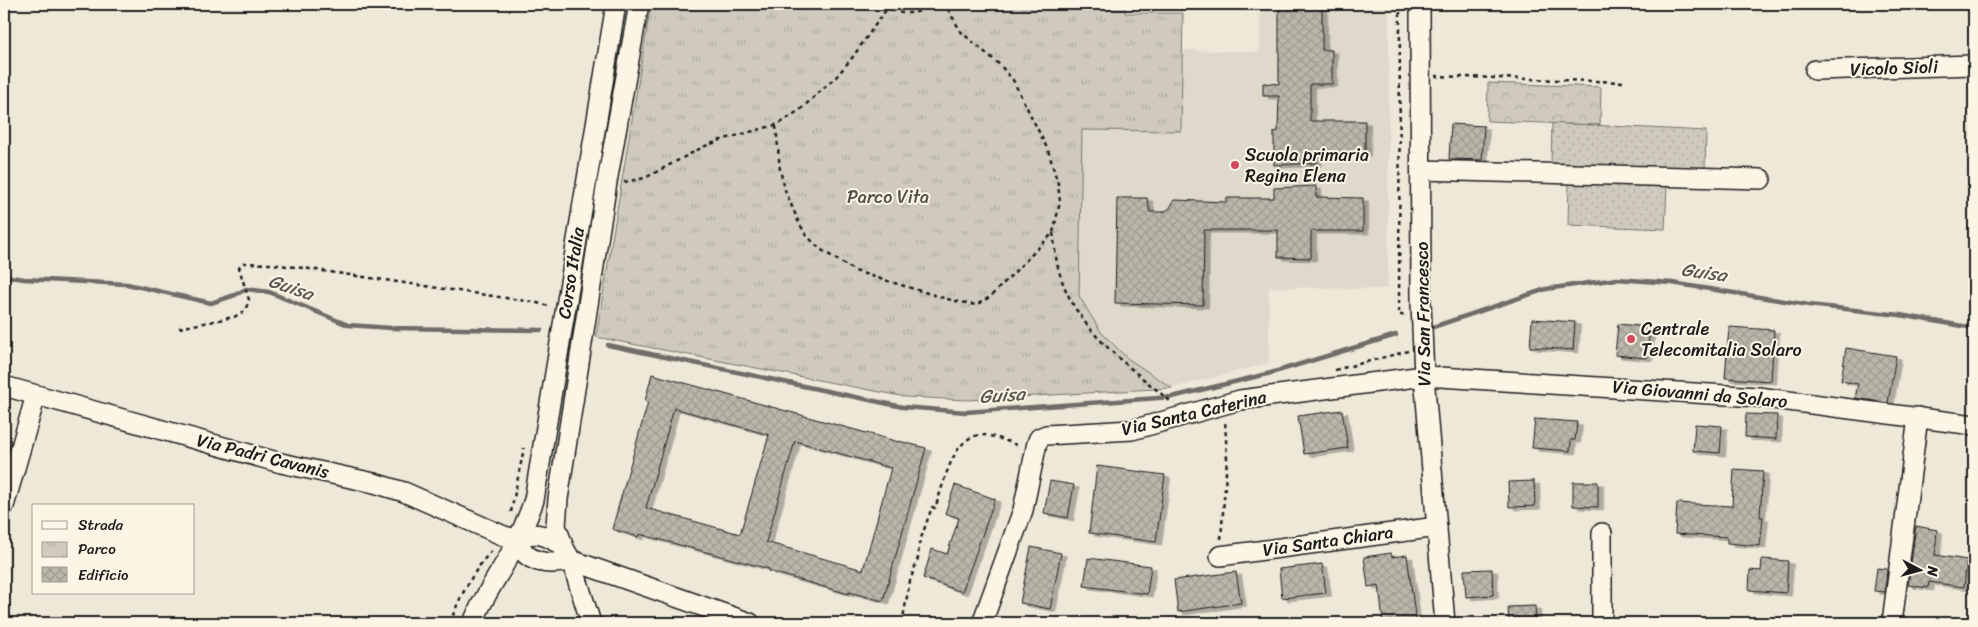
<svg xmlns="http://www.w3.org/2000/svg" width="1978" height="627" font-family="Sriracha,sans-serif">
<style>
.built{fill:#ded9cb}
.grass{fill:url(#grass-dots);stroke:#76736c}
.forest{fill:url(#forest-crowns);stroke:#76736c}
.park{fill:url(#park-tufts);stroke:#76736c}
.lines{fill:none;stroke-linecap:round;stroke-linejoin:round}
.stream{stroke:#6f6c67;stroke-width:4.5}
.building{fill:url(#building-cross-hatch);stroke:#1c1c1c;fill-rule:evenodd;filter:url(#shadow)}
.minor-casing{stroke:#1c1c1c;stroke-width:22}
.path{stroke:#1c1c1c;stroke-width:2.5;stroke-dasharray:4 4;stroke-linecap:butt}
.minor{stroke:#fcf5e5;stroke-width:19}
.poi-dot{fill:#d1495b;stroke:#fcf5e5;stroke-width:2}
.labels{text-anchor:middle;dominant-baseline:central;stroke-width:4;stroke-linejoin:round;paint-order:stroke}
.street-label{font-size:18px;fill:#1c1c1c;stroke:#fcf5e5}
.poi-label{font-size:18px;fill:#1c1c1c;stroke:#fcf5e5;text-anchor:start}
.park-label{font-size:18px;fill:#52504c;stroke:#fcf5e5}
.water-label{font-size:19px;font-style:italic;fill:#5b5854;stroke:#fcf5e5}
</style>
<defs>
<pattern id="grass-dots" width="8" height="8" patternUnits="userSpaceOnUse" patternTransform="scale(1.25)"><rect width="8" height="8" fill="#cfcabd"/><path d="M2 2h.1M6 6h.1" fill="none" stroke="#b1ada2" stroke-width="1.8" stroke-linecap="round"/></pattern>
<pattern id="forest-crowns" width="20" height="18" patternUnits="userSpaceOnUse" patternTransform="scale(1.25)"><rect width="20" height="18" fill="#cfcabd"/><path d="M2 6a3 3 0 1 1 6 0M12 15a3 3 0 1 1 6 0" fill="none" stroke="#b1ada2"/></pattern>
<pattern id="park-tufts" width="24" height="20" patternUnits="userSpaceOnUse" patternTransform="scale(1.25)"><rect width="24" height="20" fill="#cfcabd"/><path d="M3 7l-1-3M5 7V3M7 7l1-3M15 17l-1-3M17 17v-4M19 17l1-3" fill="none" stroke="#b1ada2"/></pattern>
<pattern id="building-cross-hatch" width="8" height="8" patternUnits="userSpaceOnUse" patternTransform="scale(1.25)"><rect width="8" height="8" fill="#bab6aa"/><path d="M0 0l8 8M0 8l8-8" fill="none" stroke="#9f9c92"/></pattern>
<filter id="shadow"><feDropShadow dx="5.5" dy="3" stdDeviation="0" flood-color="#0004"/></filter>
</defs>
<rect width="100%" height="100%" fill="#eee8d9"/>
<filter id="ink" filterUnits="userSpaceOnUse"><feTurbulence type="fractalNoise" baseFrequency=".02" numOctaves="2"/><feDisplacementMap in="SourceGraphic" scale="10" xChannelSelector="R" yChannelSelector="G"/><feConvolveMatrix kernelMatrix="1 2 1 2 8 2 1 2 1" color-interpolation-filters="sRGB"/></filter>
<g filter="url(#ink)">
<!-- built -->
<polygon class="built" points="1260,4 1389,4 1388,283 1386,289 1269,287 1269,363 1172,388 1127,358 1101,332 1079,296 1082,129 1181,131 1183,50 1260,52"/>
<!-- grass -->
<g class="grass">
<polygon points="1552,123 1706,131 1705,170 1551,165"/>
<polygon points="1569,183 1667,186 1665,229 1568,225"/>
</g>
<!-- forest -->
<g class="forest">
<polygon points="1762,4 1854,4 1853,9 1766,7"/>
<polygon points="1488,83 1601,87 1600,125 1487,121"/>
</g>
<!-- park -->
<polygon class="park" points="651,4 1125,4 1125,13 1183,13 1181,131 1082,130 1079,296 1101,332 1127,358 1172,388 967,400 906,397 596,337"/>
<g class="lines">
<!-- stream -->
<g class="stream">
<polyline points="4,276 24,279 127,284 211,303 235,295 246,289 269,292 348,325 391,328 541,330"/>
<polyline points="1433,327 1546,289 1617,279 1672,283 1809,305 1900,315 1974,328"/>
<polyline points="608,345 903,407 966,412 1172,397 1271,373 1396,335"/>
</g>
</g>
<!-- building -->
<g class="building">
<polygon points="1279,4 1322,4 1322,50 1332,50 1332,84 1310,84 1310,121 1365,121 1365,153 1317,153 1316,163 1274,165 1274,132 1278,131 1279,96 1263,96 1263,83 1279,84"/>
<polygon points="1451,124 1484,126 1482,160 1449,159"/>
<polygon points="1316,186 1316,197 1363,198 1363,231 1311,231 1311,258 1278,257 1278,230 1204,230 1203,305 1115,303 1117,198 1147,198 1150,212 1164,212 1170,208 1174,200 1226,202 1226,198 1274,198 1274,188"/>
<polygon points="1532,319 1575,322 1573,350 1530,347"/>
<polygon points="1618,324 1650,327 1647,358 1615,355"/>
<polygon points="1729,327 1774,330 1771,381 1725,378"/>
<polygon points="1846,348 1896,356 1888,403 1855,398 1858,384 1841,381"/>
<path d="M652,374L899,442V441L926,448L883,601L849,592V594L768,571L769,569L639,534L638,537L612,529L648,402L645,401ZM674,408L769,435L740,534L646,508ZM795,441L891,468L863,570L766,542Z"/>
<polygon points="1342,410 1348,448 1304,454 1298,416"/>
<polygon points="1746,414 1777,415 1776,439 1745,437"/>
<polygon points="1535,419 1577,422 1575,440 1571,440 1570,451 1532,448"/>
<polygon points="1695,424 1722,426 1720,453 1693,451"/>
<polygon points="1097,466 1165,475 1156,542 1089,533"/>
<polygon points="1734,469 1763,471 1760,517 1763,517 1760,546 1727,543 1727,537 1675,534 1677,503 1732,506"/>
<polygon points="1050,481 1074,485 1068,518 1044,513"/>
<polygon points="1534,481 1535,506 1509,507 1508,482"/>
<polygon points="1573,482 1598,482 1598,507 1573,506"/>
<polygon points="955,485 995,499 962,592 923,578 932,549 947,554 959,518 945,513"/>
<polygon points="1916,526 1937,530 1935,555 1967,560 1964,587 1929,582 1928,588 1908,585"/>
<polygon points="1031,547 1061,553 1050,609 1020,603"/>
<polygon points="1391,553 1392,557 1407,555 1416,623 1383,623 1379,585 1368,587 1364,557"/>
<polygon points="1088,558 1151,566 1147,594 1084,586"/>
<polygon points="1762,559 1788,561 1786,593 1749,590 1750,570 1761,571"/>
<polygon points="1322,564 1326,593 1282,598 1279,569"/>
<polygon points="1877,568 1887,569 1885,592 1874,591"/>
<polygon points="1492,569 1493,595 1466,597 1464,570"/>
<polygon points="1236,572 1241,603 1178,612 1174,580"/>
<polygon points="1535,606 1536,623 1509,623 1508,607"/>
</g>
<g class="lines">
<defs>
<g id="minor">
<polyline points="1420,4 1421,303 1424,376 1445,623"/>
<polyline points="1815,70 1974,65"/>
<polyline points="1421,170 1761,179"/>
<polyline points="4,386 281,463 374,483 404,492 504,536 518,539"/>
<polyline points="4,506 36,395"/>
<path d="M518,539C523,564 550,566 571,560L750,623"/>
<path d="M518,539C535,529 550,536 564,548"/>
<polyline points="1220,556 1437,527"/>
<path d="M473,623C482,598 498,577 510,554C520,536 528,518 534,500L616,4"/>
<polyline points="591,623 571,560 564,548 556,526 558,499 607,182 639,4"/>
<polyline points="982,623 1023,510 1037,443 1039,438 1046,435 1132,430 1240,400 1424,376 1758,397 1974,425"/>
<polyline points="1602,623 1602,533"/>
<polyline points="1892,623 1918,417"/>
</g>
</defs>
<!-- minor casing -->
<use href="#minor" class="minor-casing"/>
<!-- path -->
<g class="path">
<path d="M886,4C896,19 922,13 934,4"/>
<polyline points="1400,4 1399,315 1406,315"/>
<polyline points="1435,76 1624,82"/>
<polyline points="776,126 780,170 785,190 799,223 807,236 820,249 855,271 947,299 976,305 990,297 1053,233 1060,202 1058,184 1048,150 1013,80 1000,65 961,32 945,4"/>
<polyline points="624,182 645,178 703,147 721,140 779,124 801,109 836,77 852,58 888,7"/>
<path d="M1053,233C1055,244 1055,256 1058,267C1073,329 1126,363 1171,402"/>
<polyline points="179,328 234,317 245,311 249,300 239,268 244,263 270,264 303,268 533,302 549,306"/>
<polyline points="1335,370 1408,351"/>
<polyline points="511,512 524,448"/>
<polyline points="1221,539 1227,459 1225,420"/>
<path d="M450,623C460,596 473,571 493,549"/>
<path d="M902,623L910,581L918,558L919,544L932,507L935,508C944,485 952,435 982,435C994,435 1008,442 1019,446"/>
</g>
<!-- minor -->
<use href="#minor" class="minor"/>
</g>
</g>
<!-- markers -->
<g class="poi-dot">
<circle cx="1235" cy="165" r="5"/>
<circle cx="1631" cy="339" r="5"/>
</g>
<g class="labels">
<!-- street labels -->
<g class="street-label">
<text transform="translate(1894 68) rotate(-2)">Vicolo Sioli</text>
<text transform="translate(571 273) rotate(-81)">Corso Italia</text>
<text transform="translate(1423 314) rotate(-91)">Via San Francesco</text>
<text transform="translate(1700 394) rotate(5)">Via Giovanni da Solaro</text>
<text transform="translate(1194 413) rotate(-13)">Via Santa Caterina</text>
<text transform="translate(263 456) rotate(14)">Via Padri Cavanis</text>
<text transform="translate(1328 541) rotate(-8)">Via Santa Chiara</text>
</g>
<!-- poi labels -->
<g class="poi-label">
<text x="1245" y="155">Scuola primaria<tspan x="1245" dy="21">Regina Elena</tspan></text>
<text x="1641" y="329">Centrale<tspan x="1641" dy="21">Telecomitalia Solaro</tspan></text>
</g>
<!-- park labels -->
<g class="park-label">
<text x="888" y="197">Parco Vita</text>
</g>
<!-- water labels -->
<g class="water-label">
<text transform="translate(1704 272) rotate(8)">Guisa</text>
<text transform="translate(291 287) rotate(19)">Guisa</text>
<text transform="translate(1002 395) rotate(-4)">Guisa</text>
</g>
</g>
<!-- margin -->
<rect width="1978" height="627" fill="none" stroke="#fcf5e5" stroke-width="20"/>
<rect x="10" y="10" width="1958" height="607" fill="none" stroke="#1c1c1c" stroke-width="2" filter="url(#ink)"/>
<!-- legend -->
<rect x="32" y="504" width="162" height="90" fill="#fcf5e5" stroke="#a29e95"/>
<rect x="42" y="521" width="25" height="8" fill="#fcf5e5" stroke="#a29e95"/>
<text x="78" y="530" font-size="15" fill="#1c1c1c">Strada</text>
<rect x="42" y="542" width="25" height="15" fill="url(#park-tufts)" stroke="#a29e95"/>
<text x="78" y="554" font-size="15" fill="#1c1c1c">Parco</text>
<rect x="42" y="567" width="25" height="15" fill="url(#building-cross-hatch)" stroke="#a29e95"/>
<text x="78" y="580" font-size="15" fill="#1c1c1c">Edificio</text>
<!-- north arrow -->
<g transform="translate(1920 570) rotate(96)" stroke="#fcf5e5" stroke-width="4" paint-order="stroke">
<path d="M0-4L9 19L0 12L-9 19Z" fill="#1c1c1c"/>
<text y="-8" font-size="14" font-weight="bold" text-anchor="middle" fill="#1c1c1c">N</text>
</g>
</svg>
